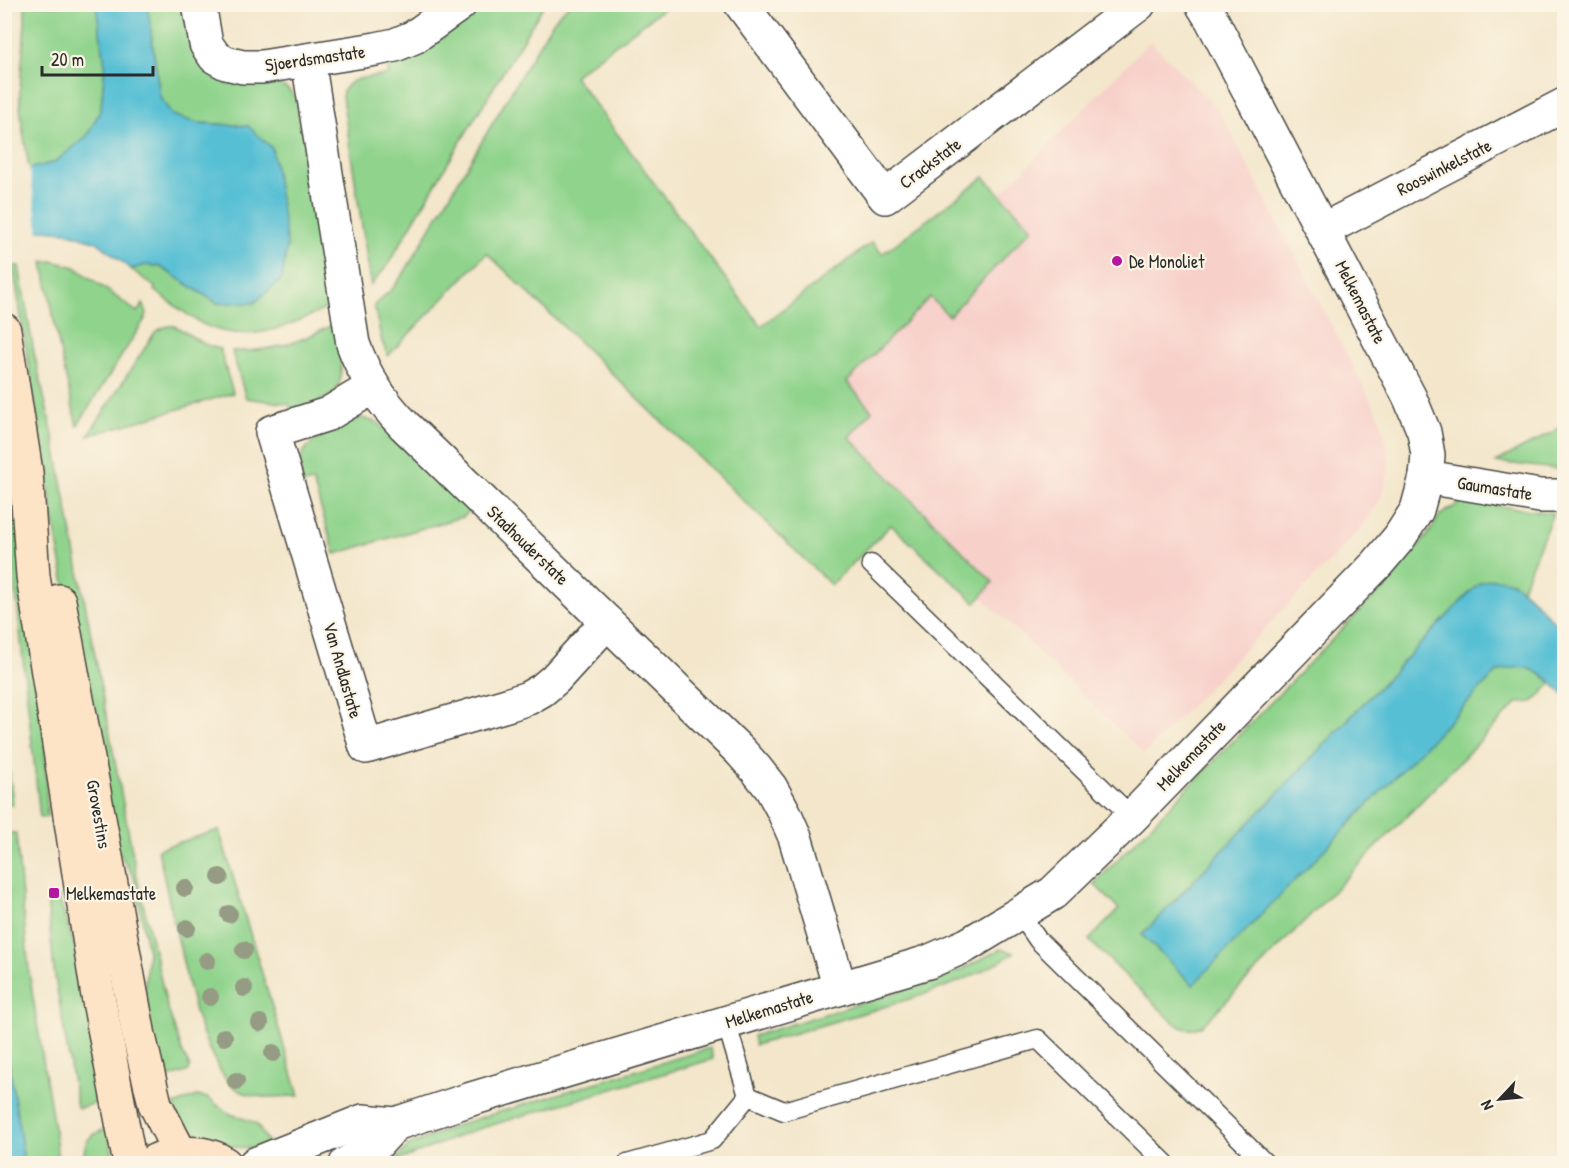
<svg xmlns="http://www.w3.org/2000/svg" width="1569" height="1168" font-family="'Patrick Hand',sans-serif">
<style>
.built{fill:#f7d0ca}
.green{fill:#8fd38c;stroke:#5d7f5c;stroke-width:1.5}
.water{fill:#57bfd4;stroke:#417580;stroke-width:1.5}
.pier{fill:#f3e6cb}
.lines{fill:none;stroke-linecap:round;stroke-linejoin:round}
.service-casing{stroke:#494743;stroke-width:21}
.minor-casing{stroke:#494743;stroke-width:36}
.secondary-casing{stroke:#494743;stroke-width:36}
.service{stroke:#fff;stroke-width:18}
.minor{stroke:#fff;stroke-width:33}
.secondary{stroke:#fee4c6;stroke-width:33}
.tree{fill:#969b83}
.poi-dot{fill:#b5179e;stroke:#fcf5e5;stroke-width:2}
.labels{text-anchor:middle;dominant-baseline:central;stroke-width:4.5;stroke-linejoin:round;paint-order:stroke}
.street-label{font-size:18px;fill:#2b2b2b;stroke:#fcf5e5}
.poi-label{font-size:18px;fill:#2b2b2b;stroke:#fcf5e5;text-anchor:start}
</style>
<rect width="100%" height="100%" fill="#fcf5e5"/>
<filter id="ink" filterUnits="userSpaceOnUse"><feTurbulence type="fractalNoise" baseFrequency=".0167" numOctaves="2"/><feDisplacementMap in="SourceGraphic" scale="12" xChannelSelector="R" yChannelSelector="G"/><feConvolveMatrix kernelMatrix="1 2 1 2 8 2 1 2 1" color-interpolation-filters="sRGB"/></filter>
<filter id="wash" filterUnits="userSpaceOnUse"><feTurbulence type="fractalNoise" baseFrequency=".008" numOctaves="4" result="noise"/><feDisplacementMap in="SourceGraphic" scale="24" xChannelSelector="R" yChannelSelector="G"/><feGaussianBlur stdDeviation="1.35" result="paint"/><feColorMatrix in="noise" values="0 0 0 0 0 0 0 0 0 0 0 0 0 0 0 0 0 1.4 0 .05"/><feComposite in="paint" operator="in"/></filter>
<g filter="url(#wash)">
<rect width="100%" height="100%" fill="#f3e6cb"/>
<!-- built -->
<polygon class="built" points="1150,41 1219,110 1381,420 1388,449 1389,468 1385,485 1379,502 1360,530 1144,754 789,411"/>
<!-- green -->
<g class="green">
<path d="M25,5H96L105,64L101,109L87,136L55,162L29,169C26,146 20,122 20,99C20,67 26,36 25,5Z"/>
<path d="M147,5H184L190,45L269,82C285,84 294,92 300,107L331,306C292,325 251,345 207,326C189,318 170,301 154,290L155,287L131,269L146,265L159,266L217,303H254L282,279L287,245L248,126L198,123L172,116L160,97Z"/>
<path d="M487,5H544L464,136L387,266L371,285L342,96C345,75 373,77 389,75L387,64C429,51 453,30 487,5Z"/>
<polygon points="569,5 668,5 574,76 761,326 872,242 882,254 984,177 1032,228 949,316 930,297 847,382 872,411 849,437 993,582 976,603 891,525 831,585 487,253 388,356 382,342 374,305 393,288 404,273 550,26 559,14"/>
<polygon points="52,261 75,267 137,312 143,304 147,313 145,319 77,426 60,351 43,262"/>
<polygon points="13,266 19,266 34,353 54,440 137,877 167,1006 182,1051 190,1067 189,1071 163,1080 143,1004 148,952 134,877 112,841 56,535"/>
<polygon points="169,326 175,326 204,344 220,349 233,393 88,436 155,332 162,328"/>
<path d="M330,326H335C337,344 349,382 332,395C324,401 301,407 291,410L289,404L246,398L232,351C270,352 298,343 330,326Z"/>
<path d="M362,418L378,423L387,430L470,510L462,518L461,517L335,554L313,482L303,484C294,454 306,444 331,431C341,425 351,420 362,418Z"/>
<polygon points="1564,426 1564,470 1496,462"/>
<polygon points="4,444 44,705 47,817 40,818 5,492"/>
<path d="M1463,501L1553,513L1522,589L1513,582H1481L1474,588L1142,935L1193,984L1497,672C1520,663 1534,666 1552,683L1533,702L1517,703L1204,1024C1190,1032 1184,1031 1171,1020L1089,940L1119,909L1094,884L1396,574L1427,536L1440,515Z"/>
<polygon points="4,726 13,804 5,804 8,833 16,833 29,972 56,1141 58,1163 21,1163 23,1154 4,1031"/>
<path d="M219,830L299,1096C278,1096 253,1101 235,1088C226,1082 221,1072 216,1063C194,1023 187,978 177,935C170,906 164,878 158,849Z"/>
<polygon points="57,896 58,896 85,976 103,1101 79,1108 77,1107 54,971 47,897"/>
<path d="M1000,949L1014,953C972,981 922,995 874,1010C835,1021 795,1033 755,1045L753,1036L935,980L963,969Z"/>
<polygon points="710,1048 713,1059 472,1131 392,1163 410,1145 463,1123"/>
<path d="M197,1096L208,1098L228,1113L256,1123L269,1144C263,1145 257,1147 251,1148C230,1149 191,1135 179,1118C177,1114 175,1109 174,1105Z"/>
<path d="M108,1128L113,1156L112,1163L84,1164C83,1140 87,1136 108,1128Z"/>
</g>
<!-- water -->
<g class="water">
<polygon points="147,4 160,97 172,115 198,123 248,126 272,148 287,245 282,279 254,303 217,303 159,266 146,265 131,269 97,242 66,232 43,230 5,236 5,173 29,169 55,162 87,136 101,109 105,64 96,5"/>
<path d="M1492,579C1498,579 1505,579 1511,582C1526,589 1552,620 1564,633V695C1542,673 1529,660 1497,672L1193,985L1142,935L1474,588L1481,582Z"/>
<polygon points="4,1031 23,1154 21,1163 5,1163"/>
</g>
<!-- pier -->
<polygon class="pier" points="29,166 39,234 4,239 4,170"/>
</g>
<g filter="url(#ink)">
<g class="lines">
<defs>
<g id="service">
<polyline points="871,564 1132,817"/>
<polyline points="1020,914 1038,940 1266,1164"/>
<polyline points="726,1022 748,1096"/>
<polyline points="748,1096 784,1111 1038,1039 1166,1164"/>
<polyline points="627,1164 712,1140 748,1096"/>
</g>
<g id="minor">
<polyline points="199,4 206,44 215,57 226,63 243,67 262,67 376,49 395,45 414,37 460,4"/>
<polyline points="741,4 885,197 1139,4"/>
<path d="M308,60L353,344C365,376 379,399 404,425L740,751L756,769L771,788L784,812L795,837L840,988"/>
<polyline points="1323,230 1564,105"/>
<polyline points="373,387 328,414 272,432 366,747 510,704 528,698 542,690 555,679 607,622"/>
<polyline points="1426,477 1540,496 1564,496"/>
<polyline points="255,1164 363,1121 395,1124 468,1100 928,962 967,945 1053,893 1132,817 1377,564 1399,538 1417,510 1426,477 1428,455 1424,432 1410,398 1212,20 1202,4"/>
<polyline points="346,1164 373,1148 395,1124"/>
</g>
<g id="secondary">
<polyline points="4,330 26,472 33,576 98,996 130,1164"/>
<polyline points="59,601 139,1036 155,1104 180,1153"/>
<path d="M150,1164C164,1153 195,1151 212,1157C216,1158 221,1161 225,1164"/>
</g>
</defs>
<!-- service casing -->
<use href="#service" class="service-casing"/>
<!-- minor casing -->
<use href="#minor" class="minor-casing"/>
<!-- secondary casing -->
<use href="#secondary" class="secondary-casing"/>
<!-- service -->
<use href="#service" class="service"/>
<!-- minor -->
<use href="#minor" class="minor"/>
<!-- secondary -->
<use href="#secondary" class="secondary"/>
</g>
<!-- trees -->
<g class="tree">
<circle cx="220" cy="877" r="9"/>
<circle cx="185" cy="888" r="9"/>
<circle cx="229" cy="914" r="9"/>
<circle cx="187" cy="928" r="9"/>
<circle cx="244" cy="950" r="9"/>
<circle cx="207" cy="961" r="9"/>
<circle cx="244" cy="988" r="9"/>
<circle cx="210" cy="997" r="9"/>
<circle cx="260" cy="1023" r="9"/>
<circle cx="224" cy="1037" r="9"/>
<circle cx="273" cy="1053" r="9"/>
<circle cx="236" cy="1081" r="9"/>
</g>
</g>
<!-- markers -->
<g class="poi-dot">
<circle cx="1117" cy="261" r="6"/>
<rect x="48" y="887" width="12" height="12" rx="3"/>
</g>
<g class="labels">
<!-- street labels -->
<g class="street-label">
<text transform="translate(315 58) rotate(-8)">Sjoerdsmastate</text>
<text transform="translate(930 163) rotate(-37)">Crackstate</text>
<text transform="translate(1444 167) rotate(-27)">Rooswinkelstate</text>
<text transform="translate(1361 302) rotate(63)">Melkemastate</text>
<text transform="translate(1495 488) rotate(9)">Gaumastate</text>
<text transform="translate(528 545) rotate(44)">Stadhouderstate</text>
<text transform="translate(343 670) rotate(74)">Van Andlastate</text>
<text transform="translate(1191 755) rotate(-46)">Melkemastate</text>
<text transform="translate(99 814) rotate(80)">Grovestins</text>
<text transform="translate(769 1009) rotate(-17)">Melkemastate</text>
</g>
<!-- poi labels -->
<g class="poi-label">
<text x="1129" y="261">De Monoliet</text>
<text x="66" y="893">Melkemastate</text>
</g>
</g>
<!-- margin -->
<rect width="1569" height="1168" fill="none" stroke="#fcf5e5" stroke-width="24"/>
<!-- north arrow -->
<g transform="translate(1500 1099) rotate(244)" stroke="#fcf5e5" stroke-width="4.5" paint-order="stroke">
<path d="M0-4.5L10 22L0 15L-10 22Z" fill="#2b2b2b"/>
<text y="-9" font-size="16" font-weight="bold" text-anchor="middle" fill="#2b2b2b">N</text>
</g>
<!-- scale -->
<path d="M42 66v9h111v-9" fill="none" stroke="#2b2b2b" stroke-width="3"/>
<text x="51" y="66" font-size="18" fill="#2b2b2b" stroke="#fcf5e5" stroke-width="4.5" paint-order="stroke">20 m</text>
</svg>
